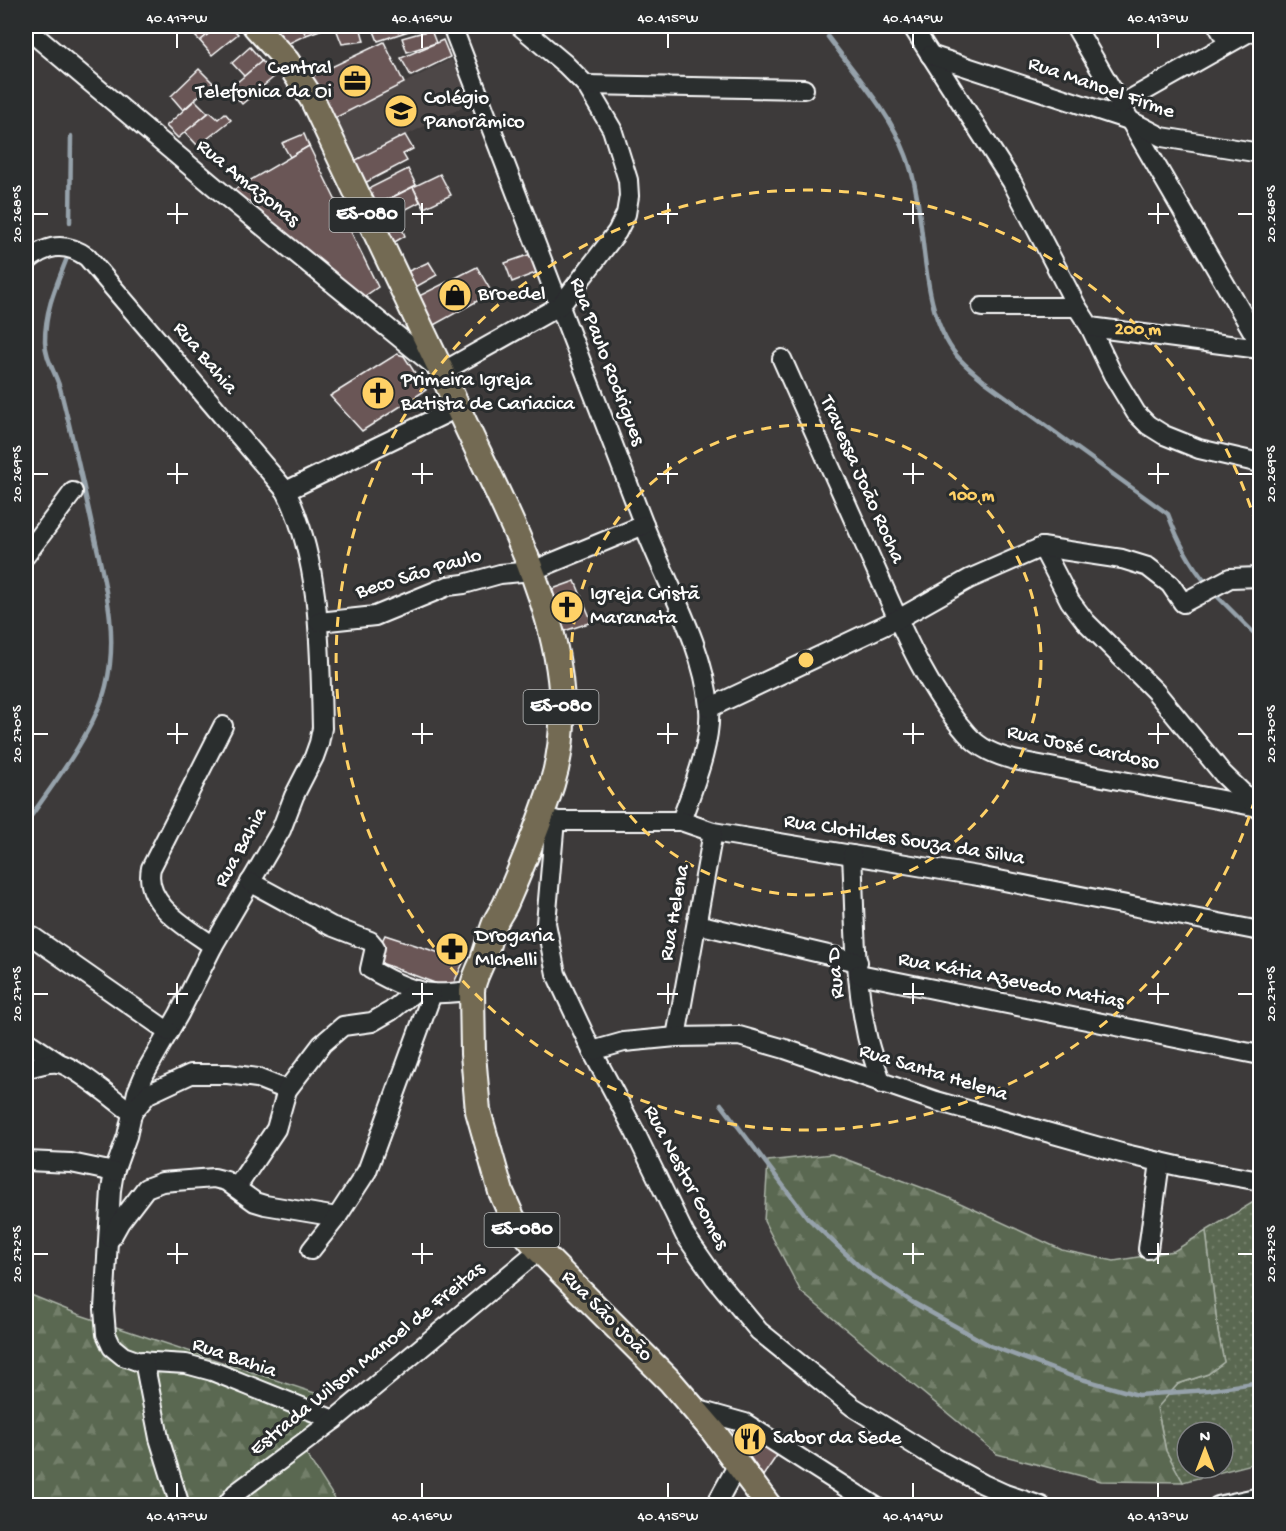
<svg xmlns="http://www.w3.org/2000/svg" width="1286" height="1531" font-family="'Gochi Hand',sans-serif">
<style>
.built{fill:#4e4747}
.grass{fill:url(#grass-dots);stroke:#acb4a8;stroke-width:1.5;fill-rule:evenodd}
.forest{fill:url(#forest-firs);stroke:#acb4a8;stroke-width:1.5}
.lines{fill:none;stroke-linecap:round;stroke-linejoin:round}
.stream{stroke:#96a2ab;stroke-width:4.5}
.building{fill:#6a5757;stroke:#fff;stroke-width:1.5}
.minor-casing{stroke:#fff;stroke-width:22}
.major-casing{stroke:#fff;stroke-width:28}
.minor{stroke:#2a2d2e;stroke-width:18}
.major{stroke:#736b52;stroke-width:24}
.ticks{fill:none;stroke:#fff;stroke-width:2}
.ring{fill:none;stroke:#ffd166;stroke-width:3;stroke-dasharray:10 8}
.labels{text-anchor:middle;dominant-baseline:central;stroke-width:6;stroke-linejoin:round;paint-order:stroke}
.shield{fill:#2a2d2e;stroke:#bfc0c0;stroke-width:1.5}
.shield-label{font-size:20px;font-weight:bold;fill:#fff}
.poi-label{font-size:21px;fill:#fff;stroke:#2a2d2e;text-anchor:start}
.street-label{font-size:21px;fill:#fff;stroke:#2a2d2e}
.centre{fill:#ffd166;stroke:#2a2d2e;stroke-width:3}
.ring-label{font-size:18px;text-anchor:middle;font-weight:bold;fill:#ffd166;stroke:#2a2d2e;stroke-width:6;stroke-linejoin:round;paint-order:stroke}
.neatline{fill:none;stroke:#fff;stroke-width:2}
.ticks-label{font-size:15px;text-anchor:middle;fill:#fff}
</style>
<defs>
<pattern id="grass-dots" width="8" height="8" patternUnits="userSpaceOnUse" patternTransform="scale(1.5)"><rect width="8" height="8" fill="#5a6851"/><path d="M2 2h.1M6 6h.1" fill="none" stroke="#737f6b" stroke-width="1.8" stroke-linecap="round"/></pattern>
<pattern id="forest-firs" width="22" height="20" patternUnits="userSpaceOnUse" patternTransform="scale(1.5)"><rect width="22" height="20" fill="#5a6851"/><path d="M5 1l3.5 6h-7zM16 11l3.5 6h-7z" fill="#737f6b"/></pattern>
</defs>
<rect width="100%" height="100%" fill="#3d3a3a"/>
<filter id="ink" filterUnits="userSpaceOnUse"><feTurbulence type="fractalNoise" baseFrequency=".0167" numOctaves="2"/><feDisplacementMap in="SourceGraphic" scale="12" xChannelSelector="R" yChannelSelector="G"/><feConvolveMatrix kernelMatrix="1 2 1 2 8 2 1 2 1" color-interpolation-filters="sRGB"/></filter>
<g filter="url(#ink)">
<!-- built -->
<polygon class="built" points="451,59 473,102 350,163 329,121"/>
<!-- grass -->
<path class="grass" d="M1260,1198V1462L1183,1482L1166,1451L1157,1407L1178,1384L1208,1374L1224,1362L1218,1332L1206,1231ZM1187,1432H1223V1468H1187Z"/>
<!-- forest -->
<g class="forest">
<polygon points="832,1154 947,1197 1062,1250 1114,1261 1174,1251 1206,1231 1218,1332 1224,1362 1208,1374 1178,1384 1157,1408 1166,1451 1183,1482 1101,1481 997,1454 801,1292 764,1221 768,1161"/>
<polygon points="26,1293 80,1315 318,1394 318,1428 299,1443 339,1505 26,1506"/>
</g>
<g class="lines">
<!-- stream -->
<g class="stream">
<path d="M828,37C856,75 889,111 906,155C930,216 915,304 957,356C965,366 975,373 984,381L1168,514C1178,541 1189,563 1207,584"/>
<polyline points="70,222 71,136"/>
<polyline points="1213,592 1260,639"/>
<path d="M26,823C52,786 95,731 106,686C119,634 105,585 94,534C84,487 73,439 61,392C57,374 45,360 45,341C45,310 56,286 67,258"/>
<polyline points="721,1104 807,1217 861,1268 912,1302 991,1346 1071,1376 1138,1395 1208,1390 1260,1382"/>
</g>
</g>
<!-- building -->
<g class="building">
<polygon points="185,26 218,26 200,41"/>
<polygon points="218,26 230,26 238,34 212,55 200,41"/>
<polygon points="276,26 301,26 306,35 279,48 268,30"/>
<polygon points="301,26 331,26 306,35"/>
<polygon points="335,26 360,26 364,41 342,44"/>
<polygon points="372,26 424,26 378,41"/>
<polygon points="431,30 436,43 407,52 402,38"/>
<polygon points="443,40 450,57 411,76 401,58"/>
<polygon points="384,42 404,83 329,121 306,79"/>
<polygon points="250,47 262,61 244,76 232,63"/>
<polygon points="262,61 274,77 242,104 229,89"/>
<polygon points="199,69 213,83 183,110 171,96"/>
<polygon points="195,100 208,113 178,138 166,126"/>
<polygon points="210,112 218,119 225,113 231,120 198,146 185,132"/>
<polygon points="304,134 309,146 290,157 282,143"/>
<polygon points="405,135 413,149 403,154 407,161 359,186 350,163"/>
<polygon points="309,146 378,287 362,298 230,192"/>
<polygon points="408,169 416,185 369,209 362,192"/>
<polygon points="440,174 451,195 424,208 413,187"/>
<polygon points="413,187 420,202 376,225 369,209"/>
<polygon points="400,224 405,236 388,246 379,232"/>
<polygon points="531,254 538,272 512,282 505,263"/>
<polygon points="429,262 437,275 414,288 404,273"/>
<polygon points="477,267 492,293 432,326 417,297"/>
<polygon points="397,354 404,356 426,390 362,431 330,396"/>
<polygon points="575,581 592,622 558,633 544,592"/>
<polygon points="385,935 464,961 451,989 373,960"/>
<polygon points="744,1424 778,1454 763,1476 728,1425"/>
</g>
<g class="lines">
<defs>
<g id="minor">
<path d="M452,26C516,190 579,355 642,520C664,579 704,645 709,707C712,744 693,787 681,821"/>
<polyline points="912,26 1012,182 1077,307 1090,327 1113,375 1136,413 1148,425 1164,435 1199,449 1260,463"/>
<polyline points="1075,26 1260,344"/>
<polyline points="1218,26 1228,43"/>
<polyline points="26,28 228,198 442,372 561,305 617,232 626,214 629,196 628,180 612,129 586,85 565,64 520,26"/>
<polyline points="930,55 1129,120 1162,137 1260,153"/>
<polyline points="586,85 804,89"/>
<polyline points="1120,105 1260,26"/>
<path d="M26,262C46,245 65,241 87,257L286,491C321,562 320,650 322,728L319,743L314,757L294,796L281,830L213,946L179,1014L145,1073L137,1092L127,1136L114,1172L111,1190L104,1309L106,1334L112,1347L123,1356L137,1361L186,1364L212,1371L334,1420"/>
<polyline points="982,307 1077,307"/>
<polyline points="1090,327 1260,349"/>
<path d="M782,359C812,427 843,495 873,563C899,621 924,686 967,734C980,749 996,755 1014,760L1258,807"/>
<polyline points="286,491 457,408"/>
<polyline points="1042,547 1070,601 1085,621 1155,691 1223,774 1259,809"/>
<polyline points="26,555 73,492"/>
<polyline points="319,622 375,616 448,586 464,584 500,574 532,571 644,525"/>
<polyline points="709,708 898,619 969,579 1042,547 1122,559 1148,567 1170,584 1183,603 1230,578 1260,577"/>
<polyline points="555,820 546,923 556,974 592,1051 635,1132 685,1235 715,1278 759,1331 853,1407 937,1459 983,1484 1005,1494 1041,1506"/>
<polyline points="543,821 681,821 713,832 978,876 1260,931"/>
<path d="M852,855C855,913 854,974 866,1031C869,1049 876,1066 882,1084"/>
<path d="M250,882L331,926L370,941L375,947L370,969C387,979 413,992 433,993C446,994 459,992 472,991"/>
<polyline points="697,924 858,962"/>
<polyline points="33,937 169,1032"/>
<path d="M213,946C189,928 143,905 151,868L223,726"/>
<polyline points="859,974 1260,1055"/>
<polyline points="676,1037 713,832"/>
<polyline points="26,1041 59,1063"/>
<polyline points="592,1051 624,1042 676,1037 739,1036 785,1049 936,1101 1121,1153 1182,1167 1260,1181"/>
<path d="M26,1069C35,1066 47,1062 58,1063C75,1066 116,1101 132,1113L148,1094L191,1074H228L257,1078L287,1090"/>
<polyline points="26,1161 71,1163 114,1172"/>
<polyline points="237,1187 276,1129 287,1090 322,1044 343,1026 372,1022 391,1011 417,990"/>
<polyline points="111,1238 120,1222 146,1188 162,1182 214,1178 226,1181 255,1202 265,1205 337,1217"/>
<polyline points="1148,1249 1160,1162"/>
<polyline points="311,1250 337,1217 367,1171 432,994"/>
<polyline points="144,1361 159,1438 180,1506"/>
<polyline points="695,1409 745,1423 875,1506"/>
<polyline points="226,1506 236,1493 334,1420 539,1250"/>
<polyline points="715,1506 738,1464"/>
<polyline points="1218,1506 1260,1497"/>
</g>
<path id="major" d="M255,26L287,61L312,99L442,372C493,496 595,645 552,784C539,825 523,864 506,903C503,910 498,916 495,923C490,935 487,949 482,962C478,972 473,980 472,991L473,1054L478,1111L501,1192L513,1219L539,1250L670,1381L713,1431L769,1506"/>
</defs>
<!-- minor casing -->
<use href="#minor" class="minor-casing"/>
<!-- major casing -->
<use href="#major" class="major-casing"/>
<!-- minor -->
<use href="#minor" class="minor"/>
<!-- major -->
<use href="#major" class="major"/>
</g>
</g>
<!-- ticks -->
<path class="ticks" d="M177,33V48M422,33V48M668,33V48M913,33V48M1158,33V48M177,203V224M422,203V224M668,203V224M913,203V224M1158,203V224M33,214H48M167,214H188M412,214H433M657,214H678M903,214H924M1148,214H1169M1238,214H1253M177,463V484M422,463V484M668,463V484M913,463V484M1158,463V484M33,474H48M167,474H188M412,474H433M657,474H678M903,474H924M1148,474H1169M1238,474H1253M177,723V744M422,723V744M668,723V744M913,723V744M1158,723V744M33,734H48M167,734H188M412,734H433M657,734H678M903,734H924M1148,734H1169M1238,734H1253M177,983V1004M422,983V1004M668,983V1004M913,983V1004M1158,983V1004M33,994H48M167,994H188M412,994H433M657,994H678M903,994H924M1148,994H1169M1238,994H1253M177,1243V1264M422,1243V1264M668,1243V1264M913,1243V1264M1158,1243V1264M33,1254H48M167,1254H188M412,1254H433M657,1254H678M903,1254H924M1148,1254H1169M1238,1254H1253M177,1483V1498M422,1483V1498M668,1483V1498M913,1483V1498M1158,1483V1498"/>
<!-- distance rings -->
<g class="ring">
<circle cx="806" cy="660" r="235"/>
<path d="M1260 782A470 470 0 1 1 1260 538"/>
</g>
<!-- icons -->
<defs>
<symbol id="office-disc" viewBox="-11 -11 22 22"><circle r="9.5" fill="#ffd166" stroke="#2a2d2e"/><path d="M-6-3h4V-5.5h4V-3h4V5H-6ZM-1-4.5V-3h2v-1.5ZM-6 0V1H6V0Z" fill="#111"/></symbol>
<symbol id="school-disc" viewBox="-11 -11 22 22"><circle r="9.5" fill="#ffd166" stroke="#2a2d2e"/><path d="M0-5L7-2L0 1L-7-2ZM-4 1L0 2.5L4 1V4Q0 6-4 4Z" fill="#111"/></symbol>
<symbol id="shop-disc" viewBox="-11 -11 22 22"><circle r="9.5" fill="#ffd166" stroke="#2a2d2e"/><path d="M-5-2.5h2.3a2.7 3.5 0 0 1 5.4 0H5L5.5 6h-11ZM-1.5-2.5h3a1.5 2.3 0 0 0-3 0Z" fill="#111"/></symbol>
<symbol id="church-disc" viewBox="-11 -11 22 22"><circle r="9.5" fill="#ffd166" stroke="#2a2d2e"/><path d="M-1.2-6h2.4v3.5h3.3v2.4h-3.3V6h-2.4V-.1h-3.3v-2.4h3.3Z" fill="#111"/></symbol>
<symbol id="pharmacy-disc" viewBox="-11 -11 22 22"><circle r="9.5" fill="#ffd166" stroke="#2a2d2e"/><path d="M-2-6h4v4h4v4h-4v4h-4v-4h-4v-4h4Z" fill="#111"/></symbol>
<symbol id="restaurant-disc" viewBox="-11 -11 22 22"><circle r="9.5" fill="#ffd166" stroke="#2a2d2e"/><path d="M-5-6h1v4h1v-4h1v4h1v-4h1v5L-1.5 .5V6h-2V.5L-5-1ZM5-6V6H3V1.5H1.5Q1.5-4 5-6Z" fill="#111"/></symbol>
</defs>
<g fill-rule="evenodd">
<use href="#office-disc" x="336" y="62" width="38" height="38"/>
<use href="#school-disc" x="382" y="92" width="38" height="38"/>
<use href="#shop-disc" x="436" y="276" width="38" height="38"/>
<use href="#church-disc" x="359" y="374" width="38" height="38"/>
<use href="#church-disc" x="548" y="588" width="38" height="38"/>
<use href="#pharmacy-disc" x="433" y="930" width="38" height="38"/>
<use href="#restaurant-disc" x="731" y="1420" width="38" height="38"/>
</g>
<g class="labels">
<!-- shield labels -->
<g class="shield">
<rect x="329.5" y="198" width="75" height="34" rx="4.5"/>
<rect x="523.5" y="690" width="75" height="34" rx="4.5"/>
<rect x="484.5" y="1213" width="75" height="34" rx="4.5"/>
</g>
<g class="shield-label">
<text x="367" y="215">ES-080</text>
<text x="561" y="707">ES-080</text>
<text x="522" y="1230">ES-080</text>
</g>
<!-- poi labels -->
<g class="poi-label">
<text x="332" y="69" text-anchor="end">Central<tspan x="332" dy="24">Telefonica da Oi</tspan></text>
<text x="424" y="99">Colégio<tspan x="424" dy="24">Panorâmico</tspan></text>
<text x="478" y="295">Broedel</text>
<text x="401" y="381">Primeira Igreja<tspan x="401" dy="24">Batista de Cariacica</tspan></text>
<text x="590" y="595">Igreja Cristã<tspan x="590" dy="24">Maranata</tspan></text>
<text x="475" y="937">Drogaria<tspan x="475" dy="24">MIchelli</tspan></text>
<text x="773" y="1439">Sabor da Sede</text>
</g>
<!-- street labels -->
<g class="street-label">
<text transform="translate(1101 89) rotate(19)">Rua Manoel Firme</text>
<text transform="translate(247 184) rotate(39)">Rua Amazonas</text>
<text transform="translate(204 359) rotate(50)">Rua Bahia</text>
<text transform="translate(606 362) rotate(69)">Rua Paulo Rodrigues</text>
<text transform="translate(861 480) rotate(66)">Travessa João Rocha</text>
<text transform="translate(419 575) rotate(-17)">Beco São Paulo</text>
<text transform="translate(1083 749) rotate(12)">Rua José Cardoso</text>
<text transform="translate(904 841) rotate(9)">Rua Clotildes Souza da Silva</text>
<text transform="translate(242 848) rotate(-61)">Rua Bahia</text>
<text transform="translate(676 913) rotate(-80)">Rua Helena</text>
<text transform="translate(837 973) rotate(-95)">Rua D</text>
<text transform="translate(1011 982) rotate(11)">Rua Kátia Azevedo Matias</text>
<text transform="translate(933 1074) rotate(17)">Rua Santa Helena</text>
<text transform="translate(685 1178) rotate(62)">Rua Nestor Gomes</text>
<text transform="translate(606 1317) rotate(45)">Rua São João</text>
<text transform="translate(234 1359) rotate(19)">Rua Bahia</text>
<text transform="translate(368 1360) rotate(-39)">Estrada Wilson Manoel de Freitas</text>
</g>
</g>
<circle cx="806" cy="660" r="9" class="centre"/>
<g class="ring-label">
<text x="1138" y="334">200 m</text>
<text x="972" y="500">100 m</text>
</g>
<!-- margin -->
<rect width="1286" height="1531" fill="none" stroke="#2a2d2e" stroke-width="66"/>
<!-- north arrow -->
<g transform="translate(1205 1450)"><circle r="28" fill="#2a2d2e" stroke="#7f8182" stroke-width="1.5"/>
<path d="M0-4.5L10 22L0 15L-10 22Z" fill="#ffd166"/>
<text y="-9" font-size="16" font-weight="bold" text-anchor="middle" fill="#ffffff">N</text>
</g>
<rect x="33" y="33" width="1220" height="1465" class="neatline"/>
<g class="ticks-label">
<text x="177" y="22">40.417°W</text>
<text x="422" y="22">40.416°W</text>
<text x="668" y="22">40.415°W</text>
<text x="913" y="22">40.414°W</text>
<text x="1158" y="22">40.413°W</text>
<text transform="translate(16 214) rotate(-90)" y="5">20.268°S</text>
<text transform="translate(1270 214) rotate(-90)" y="5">20.268°S</text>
<text transform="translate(16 474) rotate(-90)" y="5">20.269°S</text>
<text transform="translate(1270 474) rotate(-90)" y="5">20.269°S</text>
<text transform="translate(16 734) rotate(-90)" y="5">20.270°S</text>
<text transform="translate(1270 734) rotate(-90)" y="5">20.270°S</text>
<text transform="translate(16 994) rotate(-90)" y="5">20.271°S</text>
<text transform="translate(1270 994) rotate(-90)" y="5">20.271°S</text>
<text transform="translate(16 1254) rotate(-90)" y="5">20.272°S</text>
<text transform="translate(1270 1254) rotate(-90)" y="5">20.272°S</text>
<text x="177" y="1520">40.417°W</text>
<text x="422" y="1520">40.416°W</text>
<text x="668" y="1520">40.415°W</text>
<text x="913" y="1520">40.414°W</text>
<text x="1158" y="1520">40.413°W</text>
</g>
</svg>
